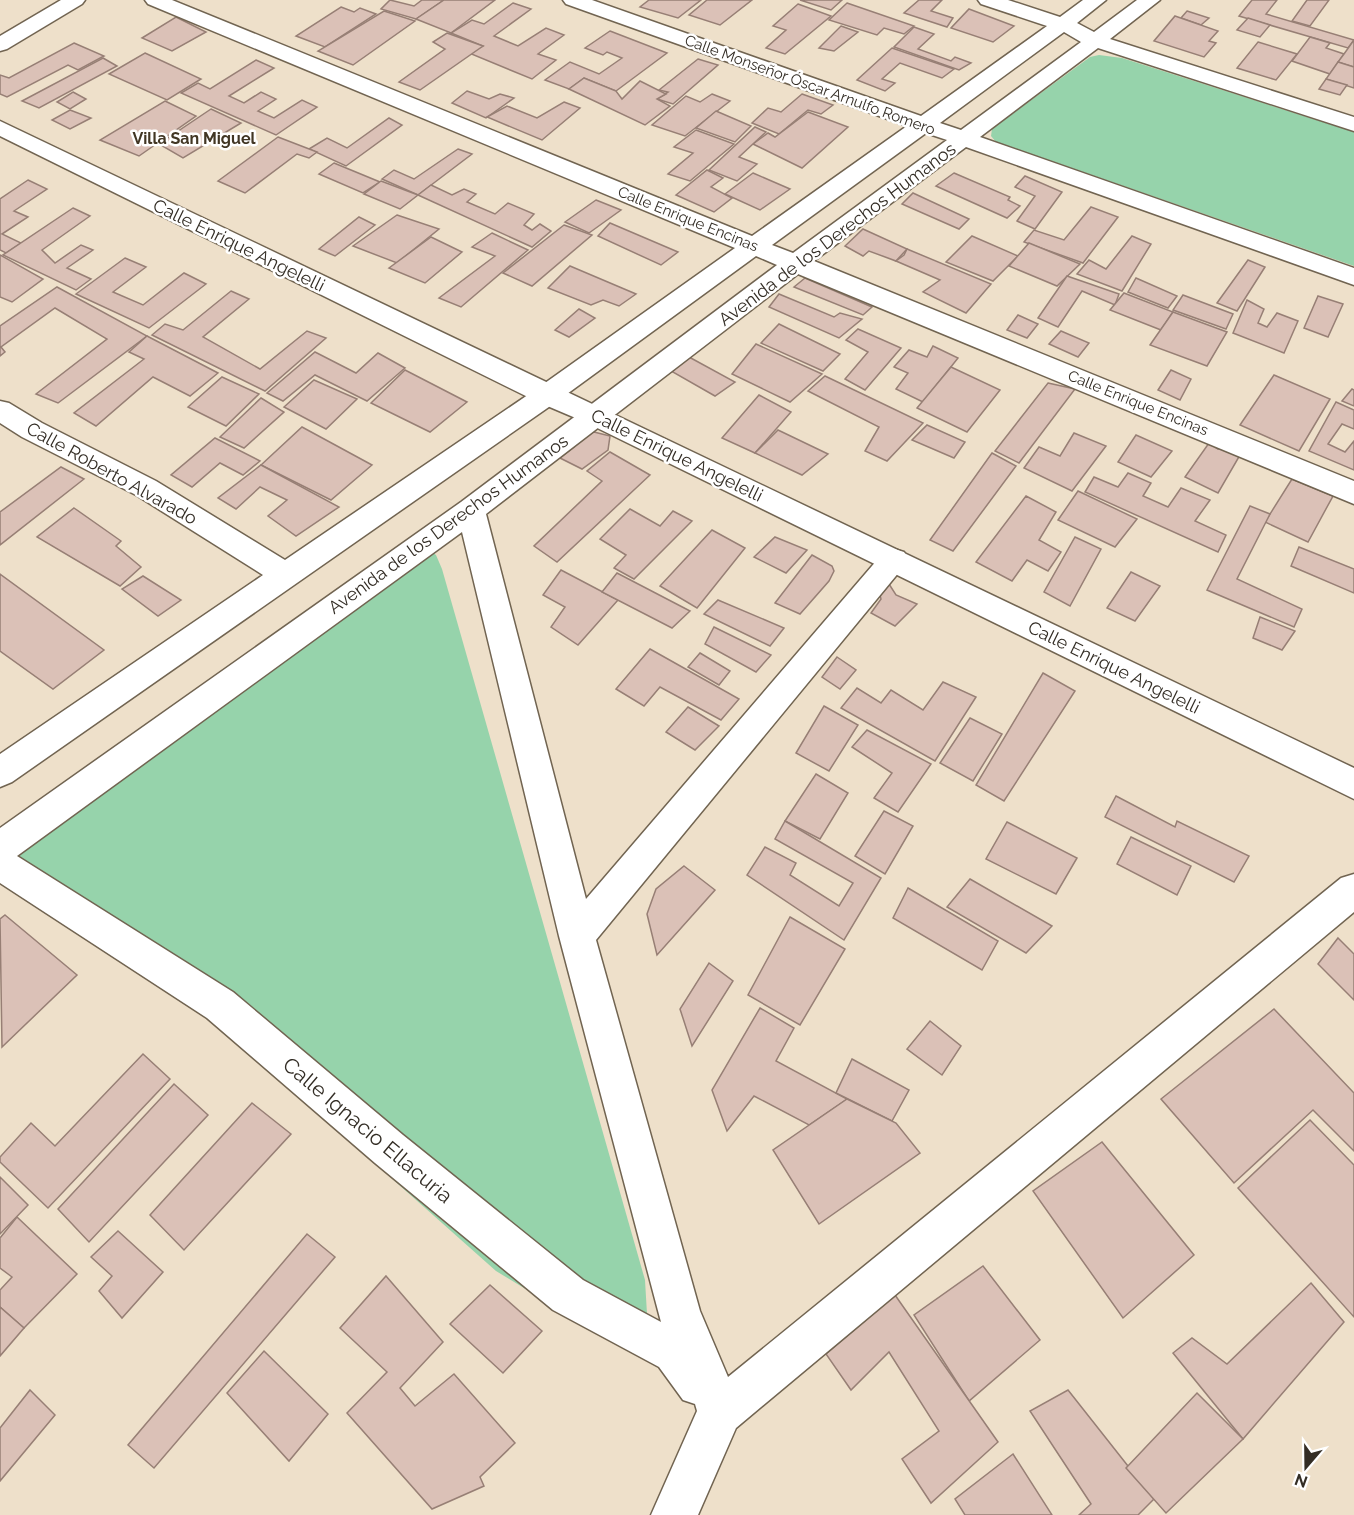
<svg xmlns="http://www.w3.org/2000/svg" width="1354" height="1515" font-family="Raleway,sans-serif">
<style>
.green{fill:#96d3ab}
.building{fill:#dbc1b7;stroke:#977f75;stroke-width:1.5}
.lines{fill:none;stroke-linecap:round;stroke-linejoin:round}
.street-casing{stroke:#716451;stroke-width:3}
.secondary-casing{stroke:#716451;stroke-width:3}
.street{fill:#fff;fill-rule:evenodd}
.secondary{fill:#fff;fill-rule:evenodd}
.labels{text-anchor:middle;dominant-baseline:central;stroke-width:5;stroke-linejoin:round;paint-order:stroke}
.far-street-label{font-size:15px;fill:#332d25;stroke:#fff}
.far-neighbourhood-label{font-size:16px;font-weight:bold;fill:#413624;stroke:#fff}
.street-label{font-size:18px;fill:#332d25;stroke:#fff}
.near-street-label{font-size:21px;fill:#332d25;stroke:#fff}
</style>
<rect width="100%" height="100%" fill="#eee0ca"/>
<!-- green -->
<g class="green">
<polygon points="1099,55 1122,58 1354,132 1354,266 1008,146 996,142 991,136 992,129 1090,57"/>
<polygon points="427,548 436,555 442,569 645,1280 648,1331 555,1307 496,1271 192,1001 0,875 0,855"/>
</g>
<!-- building -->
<g class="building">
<polygon points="390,0 414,6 422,0 444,0 416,19 381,9"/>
<polygon points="444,0 495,0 451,33 416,19"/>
<polygon points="649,0 701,0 678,18 640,7"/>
<polygon points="707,0 752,0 720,25 689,15"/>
<polygon points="800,0 842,0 831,10"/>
<polygon points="919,0 942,0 931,11 953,18 947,27 904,13"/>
<polygon points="1252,0 1277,0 1266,14 1354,40 1348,48 1239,16"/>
<polygon points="1307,0 1329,0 1310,26 1292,21"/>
<polygon points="513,3 531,9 494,36 518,46 546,28 564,35 538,54 556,60 532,79 469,53 483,46 451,33 472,20 484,24"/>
<polygon points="847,3 914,26 904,34 884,28 877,35 829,20"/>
<polygon points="798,4 831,16 785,54 766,48 786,30 773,26"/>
<polygon points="341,7 354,12 360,8 376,14 325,47 296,36"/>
<polygon points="969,9 1014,26 993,42 951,28"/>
<polygon points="384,11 415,21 353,65 318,51"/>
<polygon points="1187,11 1209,18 1201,25 1181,18"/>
<polygon points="1175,16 1218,31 1209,41 1216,43 1204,57 1154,41"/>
<polygon points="176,17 206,32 172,51 142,38"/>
<polygon points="1248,18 1270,25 1260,37 1237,30"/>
<polygon points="841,26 858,32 834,51 819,48"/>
<polygon points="914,27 934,34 918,49 951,61 955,57 971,63 959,70 894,47"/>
<polygon points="610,31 667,53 616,91 584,78 569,89 545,80 570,62 599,74 622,58 607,52 603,55 585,48"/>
<polygon points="447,33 483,46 420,90 399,82 445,49 433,42"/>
<polygon points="1310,37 1330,43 1326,48 1344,54 1330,74 1292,61"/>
<polygon points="1354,40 1354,67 1338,62 1344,54"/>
<polygon points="1258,42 1297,54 1276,80 1237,68"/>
<polygon points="74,43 104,56 78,70 68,65 7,97 0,94 0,75 9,78"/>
<polygon points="892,48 954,69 942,78 900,63 882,79 895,83 885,91 857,80"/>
<polygon points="145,53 201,79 167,100 109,74"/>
<polygon points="103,58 117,66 39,108 22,101"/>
<polygon points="698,59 718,65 673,104 657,99 668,92 659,90"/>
<polygon points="256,60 274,68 229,96 244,103 261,92 276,99 258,111 274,118 302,100 317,107 276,135 181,93 198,83 210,89"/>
<polygon points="1338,62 1354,67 1354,88 1326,79"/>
<polygon points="584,78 616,91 622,99 640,81 666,94 657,99 670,106 645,125 569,89"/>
<polygon points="1326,79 1347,85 1340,95 1319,89"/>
<polygon points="467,91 489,99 500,94 514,98 486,118 452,103"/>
<polygon points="73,92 86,99 70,109 57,102"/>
<polygon points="712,94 730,101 685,136 652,125 686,96 700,102"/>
<polygon points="802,94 833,105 821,114 808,110 779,134 752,123 768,108 781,112"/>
<polygon points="165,101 196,116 139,156 100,140"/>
<polygon points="564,102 580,108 542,140 487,117 507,106 537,118"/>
<polygon points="211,109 241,123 183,158 159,144"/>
<polygon points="70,110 91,118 70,129 52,120"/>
<polygon points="716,111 751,126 735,142 696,128"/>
<polygon points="808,112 848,127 802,168 753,144 768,133 775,137"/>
<polygon points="389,118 402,125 346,166 309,149 327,138 347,148"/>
<polygon points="755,127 766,132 739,157 757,164 737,181 709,170"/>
<polygon points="696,130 734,144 690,181 668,174 693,153 674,147"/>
<polygon points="278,137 317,152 309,158 297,154 245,193 218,181"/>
<polygon points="458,149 472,154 418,195 382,179 394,170 414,179"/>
<polygon points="334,163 380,182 363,193 319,174"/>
<polygon points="707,170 723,178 711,187 732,198 714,212 676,195"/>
<polygon points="753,173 790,189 760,210 725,194"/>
<polygon points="954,173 1010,197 1008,200 1020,206 1007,218 936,186"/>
<polygon points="1025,176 1062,192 1035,229 1017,221 1035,196 1015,187"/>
<polygon points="28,180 47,189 14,211 28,217 2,234 21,243 6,253 0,250 0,199"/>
<polygon points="381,181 418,195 400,209 364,194"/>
<polygon points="431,185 452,195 464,189 476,194 467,202 495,214 508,203 534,214 524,225 532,230 540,224 551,231 532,247 418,195"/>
<polygon points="913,193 969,219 959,229 902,204"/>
<polygon points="596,200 621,210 589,233 565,222"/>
<polygon points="1091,207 1118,217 1083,263 1024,242 1034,230 1064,240"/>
<polygon points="73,208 90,216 42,250 55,263 81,245 93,250 67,268 91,279 76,290 3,255"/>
<polygon points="397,215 439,229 397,263 353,246"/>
<polygon points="359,217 375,225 335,256 319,249"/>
<polygon points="610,223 678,252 661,265 598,236"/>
<polygon points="564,225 592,235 532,286 503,273"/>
<polygon points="863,229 907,249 896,261 869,251 863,256 845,246"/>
<polygon points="492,233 528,250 461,307 439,298 495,256 472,247"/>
<polygon points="972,236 1018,256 993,281 946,262"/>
<polygon points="1132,236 1151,244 1122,291 1077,274 1089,260 1106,269"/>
<polygon points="431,237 462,252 425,283 389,268"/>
<polygon points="1029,243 1080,264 1057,286 1009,266"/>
<polygon points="907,249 991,284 966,313 923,292 940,280 896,261 904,255"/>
<polygon points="0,255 43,279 12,302 0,297"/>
<polygon points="125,258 146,267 113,292 143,305 184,273 206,284 149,328 76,294"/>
<polygon points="1248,260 1265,267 1237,311 1217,303"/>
<polygon points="570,266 636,294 619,306 603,300 591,305 548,288"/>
<polygon points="1067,276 1119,294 1115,305 1082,291 1058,327 1038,318"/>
<polygon points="805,278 872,307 863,315 794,287"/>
<polygon points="1136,278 1177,296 1168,308 1128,292"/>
<polygon points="57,287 147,336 58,403 36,394 107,339 55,308 1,347 5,352 0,356 0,326"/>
<polygon points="231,291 249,299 203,337 260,369 307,331 326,338 265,391 152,335 165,324 183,330"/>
<polygon points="1124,293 1173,312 1161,330 1110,310"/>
<polygon points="779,294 834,317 840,313 862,319 839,338 769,307"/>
<polygon points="1183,295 1233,314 1226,329 1173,310"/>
<polygon points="1318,296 1343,304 1328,337 1304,328"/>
<polygon points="1247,300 1264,309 1258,323 1267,327 1277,313 1298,321 1284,353 1233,333"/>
<polygon points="579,309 595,318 569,337 555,330"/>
<polygon points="1173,312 1227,332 1207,366 1150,345"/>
<polygon points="1018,315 1038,324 1027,338 1007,330"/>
<polygon points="779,324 840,354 823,371 761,343"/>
<polygon points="858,329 901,348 865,390 845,379 868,352 846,340"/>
<polygon points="1061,331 1089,343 1078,357 1049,344"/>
<polygon points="147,336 218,373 190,396 153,377 96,426 74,413 144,359 129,352"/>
<polygon points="756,344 822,374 790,402 732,374"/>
<polygon points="933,346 958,358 923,402 896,389 908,373 894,367 909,350 927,357"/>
<polygon points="315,352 356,373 378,353 405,368 367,401 315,375 283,401 267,393"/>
<polygon points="689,357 735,382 715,396 671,371"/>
<polygon points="951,367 1000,390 967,432 917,408"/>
<polygon points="405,370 467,402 430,432 371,403"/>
<polygon points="1171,370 1191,379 1180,400 1158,390"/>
<polygon points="1274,375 1330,399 1299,451 1240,425"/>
<polygon points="825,376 923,423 887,461 865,451 879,427 808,391"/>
<polygon points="222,377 259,394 226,426 188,407"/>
<polygon points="314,380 357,399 326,429 284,407"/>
<polygon points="1048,383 1075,389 1019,463 995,451"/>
<polygon points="1352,389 1354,390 1354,406 1342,401"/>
<polygon points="759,395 791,412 755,453 722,438"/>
<polygon points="261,398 284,412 244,448 220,437"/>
<polygon points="1336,402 1354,410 1354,429 1342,424 1328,444 1345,452 1354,441 1354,470 1309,451"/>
<polygon points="927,425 965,442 954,458 912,440"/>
<polygon points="302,427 372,465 331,500 261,465"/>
<polygon points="778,430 828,454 802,475 755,453"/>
<polygon points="594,432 610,436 608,450 582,469 560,458 574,447 573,436"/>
<polygon points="1074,433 1106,446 1072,491 1024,468 1039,447 1060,456"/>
<polygon points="1136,435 1172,451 1151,477 1118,462"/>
<polygon points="215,438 260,461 243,475 220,463 192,487 171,475"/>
<polygon points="1209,443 1218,449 1223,446 1240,455 1218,493 1185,477"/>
<polygon points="610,452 650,475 557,562 534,546 602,481 587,471"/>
<polygon points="992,453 1016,466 953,551 930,540"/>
<polygon points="261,465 339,507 296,536 268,516 287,500 260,487 236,509 218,498"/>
<polygon points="61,467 84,479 0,545 0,512"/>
<polygon points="1128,473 1151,483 1143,496 1168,507 1181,488 1210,500 1195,521 1226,535 1218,552 1085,492 1094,477 1118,487"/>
<polygon points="1292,479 1333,496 1308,542 1265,522"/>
<polygon points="1078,491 1137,519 1115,547 1058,520"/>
<polygon points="1026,496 1056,512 1039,540 1061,552 1048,571 1027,560 1012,581 976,562"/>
<polygon points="1250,506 1270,514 1237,579 1302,609 1294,627 1207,590"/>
<polygon points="74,508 121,541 116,546 141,567 120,586 37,537"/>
<polygon points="630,509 660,526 673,511 692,521 634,579 614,568 626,555 600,539"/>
<polygon points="712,530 745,548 697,608 660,586"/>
<polygon points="775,537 807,550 786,573 754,557"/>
<polygon points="1075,537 1101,549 1070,606 1044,592"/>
<polygon points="1299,547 1354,569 1354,593 1291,566"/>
<polygon points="812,555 832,566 834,571 829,581 800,614 775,603"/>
<polygon points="561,570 618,600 578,645 551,627 565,607 543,595"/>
<polygon points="1131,572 1160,586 1135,621 1107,608"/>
<polygon points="617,573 690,611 672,628 602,592"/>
<polygon points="0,574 104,650 53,689 0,651"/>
<polygon points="143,576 181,600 158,616 122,589"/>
<polygon points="889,584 896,595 917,604 895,626 871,613 881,599 878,587"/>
<polygon points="718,600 784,628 770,646 704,614"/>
<polygon points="1260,617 1295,631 1282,650 1253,638"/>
<polygon points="714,627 771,655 756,672 705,644"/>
<polygon points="650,649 739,699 721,720 660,687 644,706 616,689"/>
<polygon points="700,653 730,671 719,685 688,667"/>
<polygon points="837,657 856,670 840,689 822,677"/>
<polygon points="1043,673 1075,691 1004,801 976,785"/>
<polygon points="943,682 976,697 935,761 841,708 857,688 881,703 891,690 923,710"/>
<polygon points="824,706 858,725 829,771 796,753"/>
<polygon points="688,707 719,726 695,750 666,732"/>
<polygon points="970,718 1002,734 973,781 940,763"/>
<polygon points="867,730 931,764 898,812 874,798 892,773 852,747"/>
<polygon points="816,774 848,793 820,839 785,821"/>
<polygon points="1116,796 1175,827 1177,821 1249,856 1234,882 1105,817"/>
<polygon points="884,811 913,826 885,874 855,856"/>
<polygon points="785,821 881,878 844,940 747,875 765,847 796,863 790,875 839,906 853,883 775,839"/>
<polygon points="1007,822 1077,858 1056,894 986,859"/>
<polygon points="1131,837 1191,866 1177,895 1117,864"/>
<polygon points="684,866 715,890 657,955 647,914 656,889"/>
<polygon points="970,879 1052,926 1026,953 947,907"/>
<polygon points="908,888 998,941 982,970 893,918"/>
<polygon points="5,915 77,975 2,1047 0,919"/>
<polygon points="790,917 845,949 800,1025 748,995"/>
<polygon points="1338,938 1354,954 1354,1000 1318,964"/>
<polygon points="709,963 733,981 692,1046 680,1009"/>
<polygon points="760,1008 794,1028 776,1061 847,1099 809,1125 754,1096 727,1131 712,1090"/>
<polygon points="1274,1009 1354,1093 1354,1151 1313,1110 1234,1183 1161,1099"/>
<polygon points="930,1021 961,1046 942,1075 907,1049"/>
<polygon points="143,1054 170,1079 48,1208 0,1162 0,1157 31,1123 55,1146"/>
<polygon points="852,1059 909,1090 892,1121 836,1093"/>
<polygon points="174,1084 208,1115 89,1242 58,1209"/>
<polygon points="847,1099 896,1123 920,1153 819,1224 773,1150"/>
<polygon points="252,1103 291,1134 184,1250 150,1215"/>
<polygon points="1310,1120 1354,1165 1354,1317 1238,1188"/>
<polygon points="1102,1142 1194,1255 1123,1318 1033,1191"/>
<polygon points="0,1177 28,1205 0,1234"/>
<polygon points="17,1217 77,1274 24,1328 0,1307 0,1290 12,1277 0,1268 0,1238"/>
<polygon points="118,1231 163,1272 122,1318 99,1291 112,1276 91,1257"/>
<polygon points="307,1234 335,1257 154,1468 128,1445"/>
<polygon points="983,1266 1040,1340 969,1401 914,1315"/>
<polygon points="386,1276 443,1342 400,1388 415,1406 454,1374 515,1443 480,1477 484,1486 432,1509 347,1413 387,1372 340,1328"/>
<polygon points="1311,1283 1344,1322 1243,1439 1173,1353 1192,1338 1227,1364"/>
<polygon points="490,1285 542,1331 503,1373 450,1324"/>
<polygon points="895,1295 998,1442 931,1503 902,1459 939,1431 889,1352 851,1390 826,1354"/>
<polygon points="0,1307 24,1328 0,1356"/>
<polygon points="264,1351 328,1414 289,1461 227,1393"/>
<polygon points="30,1390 55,1415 0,1481 0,1428"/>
<polygon points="1068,1390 1154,1499 1138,1515 1079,1515 1091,1504 1030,1411"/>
<polygon points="1197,1393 1243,1439 1166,1513 1126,1468"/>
<polygon points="1013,1454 1052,1515 965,1515 955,1499"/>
</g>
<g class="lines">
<defs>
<g id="street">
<polygon points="61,0 85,0 82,4 7,49 0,51 0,36"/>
<path d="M145,0H172L752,236L907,126L566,4L563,0H592L921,116L1047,26L981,4L978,0H1008L1060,17L1083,0H1106L1077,23L1094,32L1137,0H1160L1110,39L1354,117V131L1098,48L980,137L1354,268V285L966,147L814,261L1354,481V504L798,274L486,514L586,899L884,552L894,549L904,552L909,560L596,940L700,1311L728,1377L1341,878L1354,874V912L736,1428L698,1515H651L697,1411L695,1404L683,1400L659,1367L553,1310L375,1163L207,1018L0,883V828L461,502L777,265L756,256L556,402L12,782L0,787V754L263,575L136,495L22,437L0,423V401L9,403L42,423L156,481L285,560L538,388L735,248L148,4ZM1064,32L1081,42L961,130L940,123ZM926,133L947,140L793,253L772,245ZM462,532L559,936L661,1322L583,1280L403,1135L233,992L17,856Z"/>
</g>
<polygon id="secondary" points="0,121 1354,768 1354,799 585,422 538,402 0,136"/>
</defs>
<!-- street casing -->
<use href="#street" class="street-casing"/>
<!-- secondary casing -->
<use href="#secondary" class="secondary-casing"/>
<!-- street -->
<use href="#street" class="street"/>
<!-- secondary -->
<use href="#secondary" class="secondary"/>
</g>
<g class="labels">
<!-- far-street labels -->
<g class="far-street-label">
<text transform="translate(810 85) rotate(20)">Calle Monseñor Óscar Arnulfo Romero</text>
<text transform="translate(688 219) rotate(22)">Calle Enrique Encinas</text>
<text transform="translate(1138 403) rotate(22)">Calle Enrique Encinas</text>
</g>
<!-- far-neighbourhood labels -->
<g class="far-neighbourhood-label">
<text x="194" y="138">Villa San Miguel</text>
</g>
<!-- street labels -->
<g class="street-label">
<text transform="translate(837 234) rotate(-37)">Avenida de los Derechos Humanos</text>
<text transform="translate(239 245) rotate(26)">Calle Enrique Angelelli</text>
<text transform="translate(677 455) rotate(26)">Calle Enrique Angelelli</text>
<text transform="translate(112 473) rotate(29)">Calle Roberto Alvarado</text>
<text transform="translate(448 524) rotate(-36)">Avenida de los Derechos Humanos</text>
<text transform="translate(1114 667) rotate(26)">Calle Enrique Angelelli</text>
</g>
<!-- near-street labels -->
<g class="near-street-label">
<text transform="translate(368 1130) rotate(40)">Calle Ignacio Ellacuria</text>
</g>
</g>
<!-- north arrow -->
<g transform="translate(1306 1467) rotate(200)" stroke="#ffffff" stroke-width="4.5" paint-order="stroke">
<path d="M0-4.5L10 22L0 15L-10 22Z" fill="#332d25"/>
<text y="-9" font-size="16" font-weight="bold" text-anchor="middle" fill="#332d25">N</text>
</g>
</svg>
